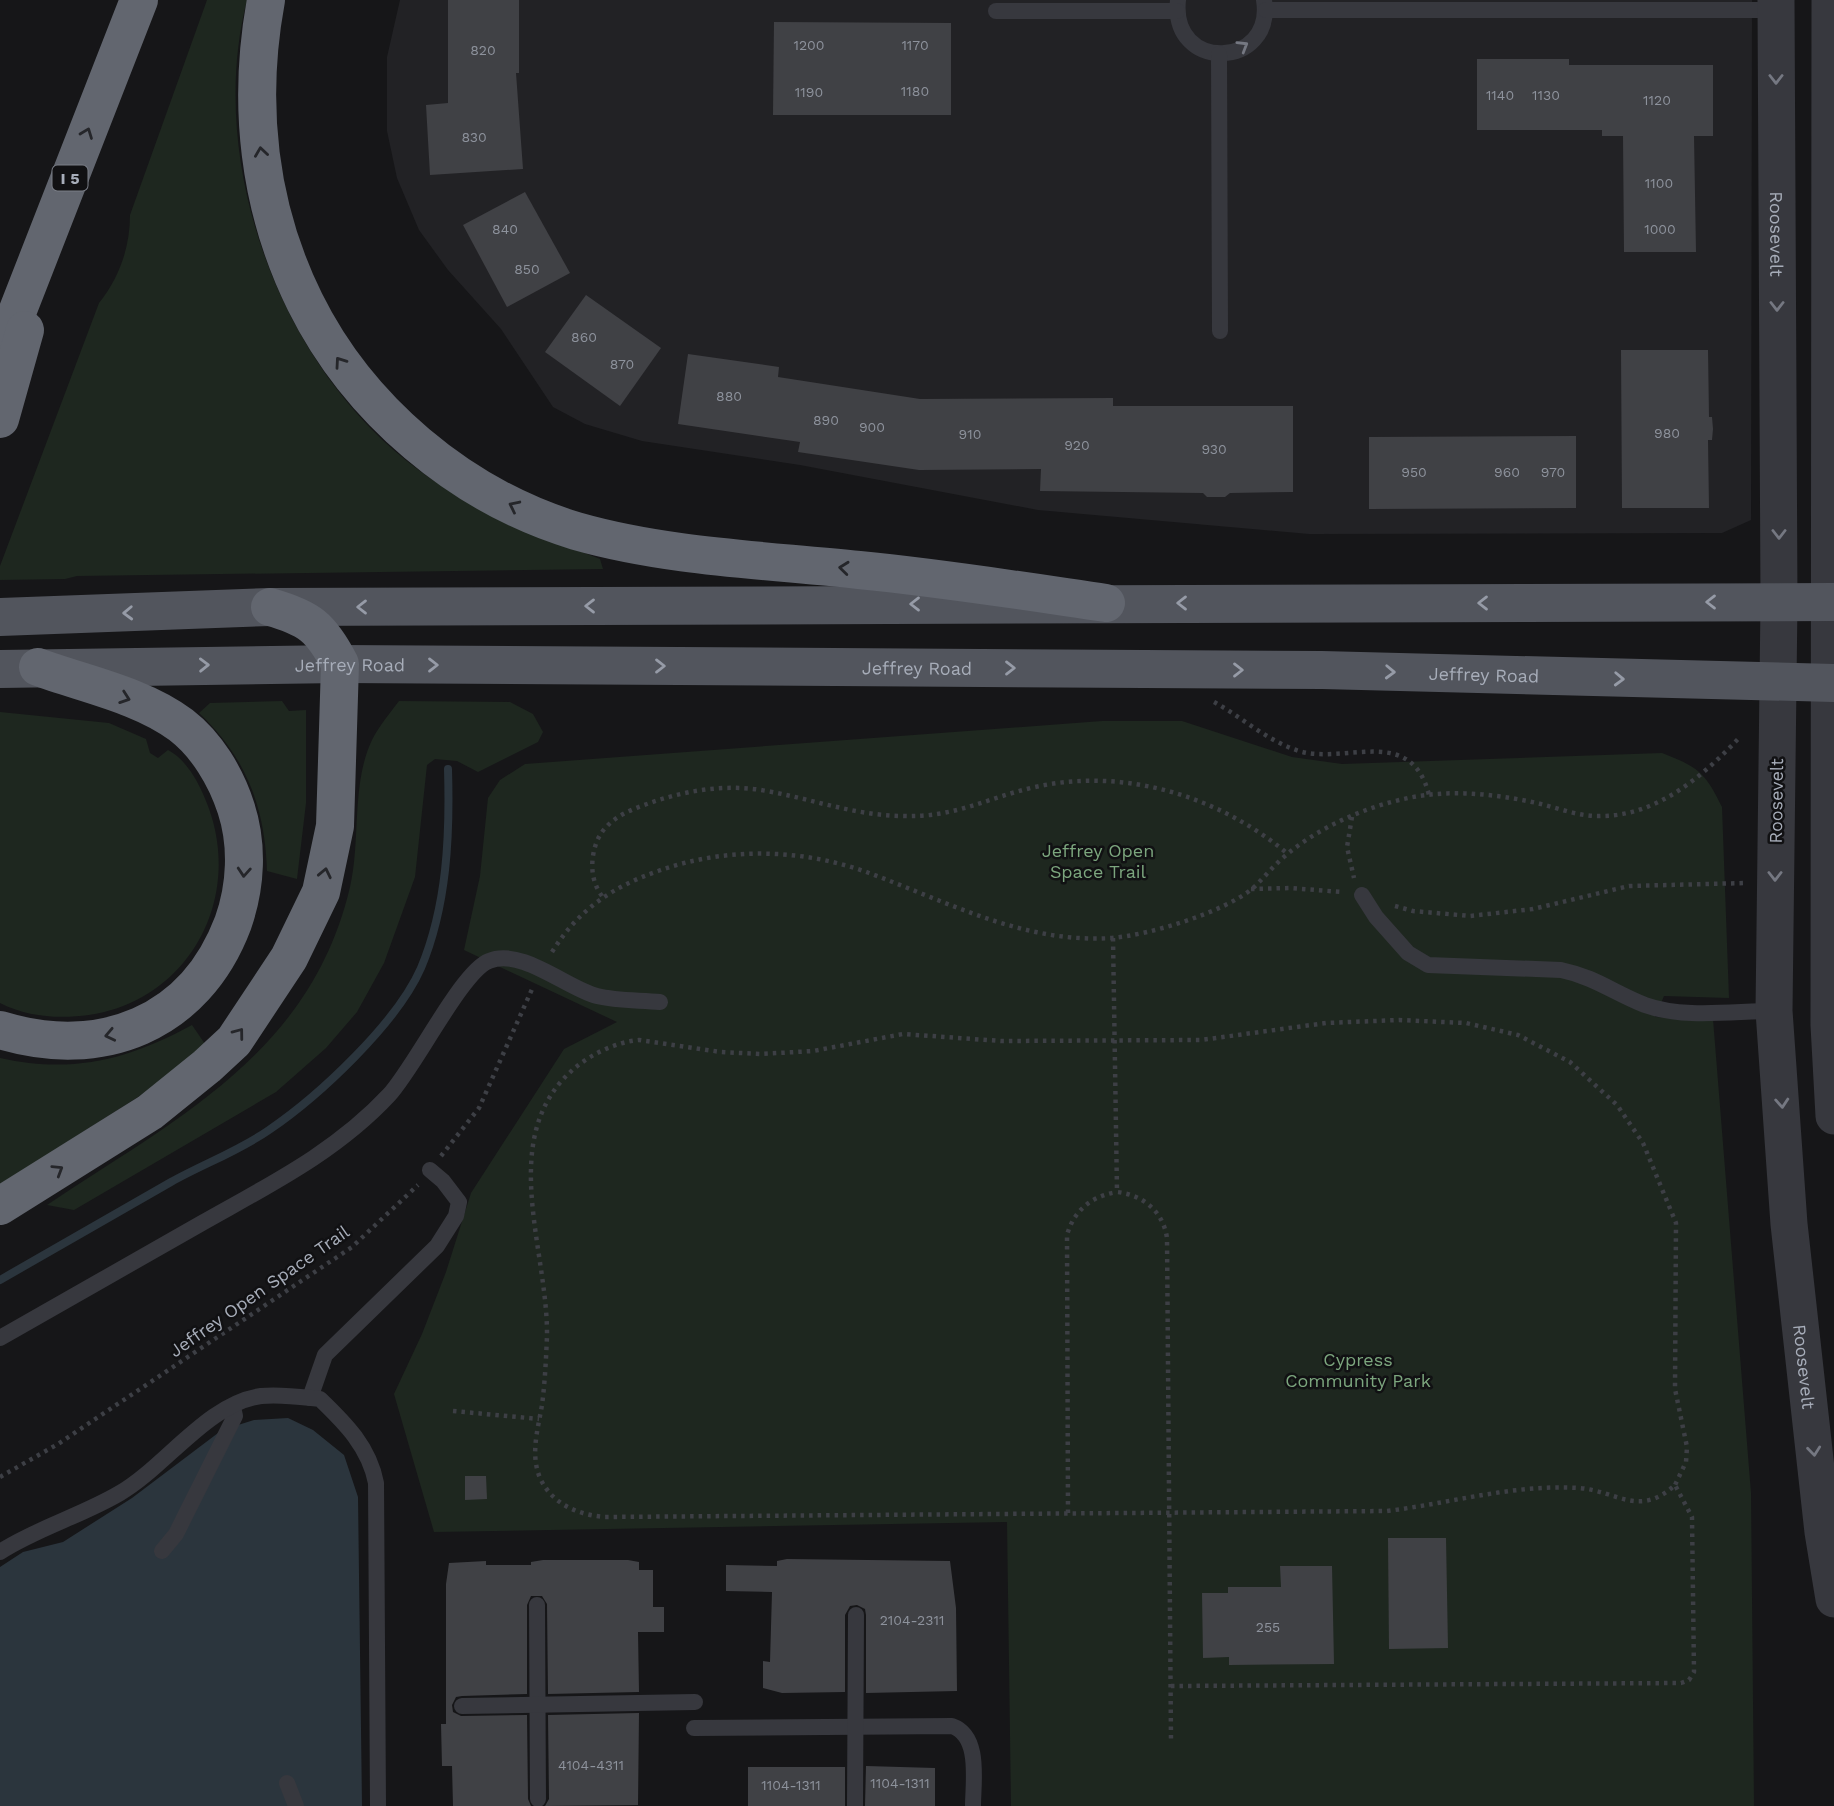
<svg xmlns="http://www.w3.org/2000/svg" width="1834" height="1806" font-family="'Work Sans',sans-serif">
<style>
.built{fill:#222225}
.green{fill:#1e271f}
.water{fill:#2b353d}
.lines{fill:none;stroke-linecap:round;stroke-linejoin:round}
.stream{stroke:#2b353d;stroke-width:8}
.building{fill:#404145}
.path{stroke:#3d3f45;stroke-width:4.5;stroke-dasharray:3.5 5;stroke-linecap:butt}
.service{stroke:#37383e;stroke-width:16}
.tertiary{stroke:#37383e;stroke-width:37}
.primary{stroke:#52555d;stroke-width:38}
.motorway{stroke:#62666f;stroke-width:38}
.oneway{stroke:#757882}
.oneway2{stroke:#25262a}
.oneway3{stroke:#969ba7}
.labels{text-anchor:middle;dominant-baseline:central;stroke-width:5;stroke-linejoin:round;paint-order:stroke}
.number-label{font-size:14px;fill:#8d929c}
.shield{fill:#111113;stroke:#7a7e87;stroke-width:2}
.shield-label{font-size:16px;font-weight:bold;fill:#a7adb9}
.street-label{font-size:18px;fill:#a7adb9;stroke:#111113}
.park-label{font-size:18px;fill:#7ca67e;stroke:#111113}
</style>
<rect width="100%" height="100%" fill="#161618"/>
<!-- built -->
<polygon class="built" points="400,0 1752,0 1751,520 1722,533 1309,534 1038,510 800,465 642,441 585,424 553,407 501,329 448,270 419,230 397,178 387,131 387,57"/>
<!-- green -->
<g class="green">
<path d="M207,0H247C205,165 282,371 420,471C478,513 534,534 600,559L603,569L77,576L65,579L0,580V566L99,303C119,278 130,248 130,215Z"/>
<path d="M282,701L289,711L306,710V803L297,879L267,871C265,807 246,757 199,713L210,703Z"/>
<path d="M399,701L510,702L533,714L543,732L538,742L478,772L457,761L435,759L427,765L415,877L384,963L357,1012L326,1048L276,1092L74,1210L47,1205C177,1118 311,1053 350,887C361,840 351,784 372,740C379,726 390,713 399,701Z"/>
<path d="M0,712L109,723L146,739L150,753L158,758L168,750C186,759 199,783 206,801C245,895 191,1000 89,1015C59,1019 27,1017 0,1003Z"/>
<path d="M1102,721H1182L1292,757L1342,764L1662,753C1698,767 1705,772 1722,807L1729,998L1664,996L1655,1017L1713,1019L1751,1493L1754,1806H1011L1007,1522L434,1532L394,1394L422,1334L446,1272L471,1193L564,1049L617,1022L464,950L480,876L488,798L500,780L525,764Z"/>
<path d="M192,1025L205,1044L163,1081L0,1185V1058C72,1074 128,1060 192,1025Z"/>
</g>
<!-- water -->
<polygon class="water" points="288,1418 313,1430 344,1455 358,1497 362,1806 0,1806 0,1567 23,1552 63,1542 132,1498 222,1430 254,1420"/>
<g class="lines">
<!-- stream -->
<path class="stream" d="M0,1280C57,1247 114,1215 171,1182C203,1164 239,1151 269,1130C319,1096 397,1023 421,968C447,906 450,836 448,769"/>
</g>
<!-- building -->
<g class="building">
<polygon points="448,0 519,0 519,73 516,73 523,169 430,175 426,105 448,103"/>
<polygon points="774,22 951,23 951,115 773,115"/>
<polygon points="1477,59 1569,59 1569,65 1713,65 1713,136 1694,136 1696,252 1624,252 1623,136 1602,136 1602,130 1477,130"/>
<polygon points="525,192 570,273 507,307 463,225"/>
<polygon points="586,295 661,348 620,406 545,352"/>
<polygon points="1621,350 1708,350 1709,417 1712,417 1713,429 1712,440 1708,440 1709,508 1622,508"/>
<polygon points="688,354 779,367 778,377 920,399 1113,398 1113,406 1293,406 1293,492 1230,493 1225,497 1207,497 1203,493 1040,491 1041,469 919,470 798,452 800,442 678,424"/>
<polygon points="1576,436 1576,508 1369,509 1369,437"/>
<polygon points="465,1476 486,1476 487,1499 465,1500"/>
<polygon points="1388,1538 1446,1538 1448,1648 1389,1649"/>
<polygon points="787,1559 950,1561 956,1608 957,1691 866,1693 866,1615 865,1609 857,1605 850,1606 845,1615 845,1692 782,1693 763,1688 763,1661 770,1662 772,1592 726,1591 726,1565 777,1566 777,1561"/>
<polygon points="543,1560 628,1560 639,1562 639,1570 653,1570 653,1607 664,1607 664,1632 638,1632 639,1692 548,1694 547,1604 542,1596 531,1596 527,1605 527,1694 462,1696 456,1697 452,1705 453,1712 461,1716 527,1715 528,1799 531,1806 453,1806 452,1766 442,1766 441,1724 446,1724 446,1584 449,1563 486,1561 486,1565 531,1565 531,1562"/>
<polygon points="1280,1566 1332,1566 1334,1664 1229,1665 1229,1657 1203,1658 1202,1593 1228,1593 1228,1587 1281,1587"/>
<polygon points="639,1713 638,1805 545,1806 549,1799 548,1715"/>
<polygon points="866,1766 935,1768 935,1806 865,1806"/>
<rect x="748" y="1767" width="97" height="39"/>
</g>
<g class="lines">
<!-- path -->
<g class="path">
<path d="M1214,702C1242,717 1267,741 1299,751C1345,765 1411,724 1429,795"/>
<polyline points="1352,817 1347,847 1354,878"/>
<polyline points="1251,889 1290,888 1342,892"/>
<path d="M602,896C590,880 590,859 597,841C606,820 627,811 647,804C683,791 722,784 761,790C810,798 851,815 902,816C955,818 986,798 1035,787C1124,767 1219,796 1288,854"/>
<polyline points="1395,906 1413,911 1470,916 1533,909 1629,886 1746,883"/>
<path d="M1113,938L1117,1192C1143,1195 1163,1211 1167,1238L1171,1740"/>
<path d="M552,952C578,910 612,887 658,871C725,847 802,848 869,873C948,902 1025,944 1112,938C1149,935 1225,912 1253,888C1264,878 1273,866 1285,856C1319,827 1365,807 1408,798C1451,789 1495,794 1537,803C1558,808 1580,817 1601,816C1657,816 1703,776 1739,738"/>
<polyline points="441,1156 479,1108 533,987"/>
<polyline points="453,1411 539,1419"/>
<polyline points="0,1477 58,1444 352,1247 418,1185"/>
<path d="M1068,1513L1067,1235C1074,1210 1092,1196 1117,1192"/>
<path d="M1171,1686L1681,1683L1689,1680L1694,1672L1692,1517L1675,1485C1639,1518 1617,1491 1579,1488C1513,1484 1452,1503 1387,1511L605,1517C578,1515 552,1504 540,1478C530,1454 538,1429 542,1405C545,1382 546,1359 547,1336C548,1248 495,1134 576,1067C593,1053 617,1042 639,1040L721,1052L761,1054L813,1051L903,1034L1001,1041L1201,1040L1326,1023L1399,1020L1466,1023L1518,1035L1570,1062L1617,1105L1643,1143L1676,1223L1675,1389L1687,1447L1686,1462L1675,1485"/>
</g>
<!-- service -->
<g class="service">
<path d="M1178,0C1170,73 1275,69 1264,0"/>
<polyline points="1266,10 1776,10"/>
<polyline points="996,11 1177,11"/>
<polyline points="1219,54 1220,331"/>
<path d="M1362,895L1376,917L1408,953L1428,965L1561,970C1595,977 1614,993 1645,1005C1684,1019 1734,1011 1774,1011"/>
<path d="M0,1338C67,1300 135,1261 202,1223C269,1185 336,1152 389,1095C415,1067 462,971 489,961C521,947 568,989 597,996C617,1001 640,1000 660,1002"/>
<polyline points="310,1398 325,1355 437,1246 456,1216 459,1202 443,1181 430,1170"/>
<polyline points="162,1551 176,1534 235,1416 233,1407"/>
<path d="M0,1552C37,1528 81,1516 120,1493C165,1467 208,1403 261,1396C281,1394 301,1397 320,1399C346,1424 369,1447 376,1483L378,1806"/>
<polyline points="537,1605 538,1799"/>
<polyline points="462,1706 695,1702"/>
<path d="M694,1728L952,1726C981,1736 973,1782 973,1806"/>
<polyline points="287,1783 296,1806"/>
<polyline points="855,1806 856,1615"/>
</g>
<!-- tertiary -->
<g class="tertiary">
<path id="s1" d="M1776,0L1779,602L1774,1011L1789,1224L1823,1532L1834,1599"/>
<polyline points="1830,0 1829,1025 1834,1116"/>
</g>
<!-- primary -->
<g class="primary">
<polyline points="0,617 270,607 1834,602"/>
<path id="s2" d="M0,669L340,664L1322,670L1834,683"/>
</g>
<!-- motorway -->
<g class="motorway">
<path d="M266,0C247,103 258,207 305,302C358,409 460,496 576,531C667,557 765,560 859,570C942,578 1024,591 1106,603"/>
<polyline points="0,356 139,0"/>
<polyline points="0,419 25,330"/>
<path d="M0,1030C101,1061 195,1024 233,923C246,886 248,845 236,808C226,777 207,745 181,725C141,695 84,684 38,667"/>
<path d="M0,1206L150,1112L207,1066L234,1041L289,958L321,892L335,826L340,664C321,627 309,618 270,607"/>
</g>
</g>
<!-- one-way arrows -->
<defs><path id="oneway-chevron" d="M-2-3.5L2.5 0L-2 3.5" fill="none" stroke-width="1.6" stroke-linecap="round" stroke-linejoin="round" transform="scale(1.75)"/></defs>
<g class="oneway">
<use href="#oneway-chevron" transform="translate(1243 46) rotate(-31)"/>
<use href="#oneway-chevron" transform="translate(1776 79) rotate(90)"/>
<use href="#oneway-chevron" transform="translate(1777 306) rotate(90)"/>
<use href="#oneway-chevron" transform="translate(1779 534) rotate(90)"/>
<use href="#oneway-chevron" transform="translate(1775 876) rotate(90)"/>
<use href="#oneway-chevron" transform="translate(1782 1103) rotate(86)"/>
<use href="#oneway-chevron" transform="translate(1814 1451) rotate(84)"/>
</g>
<g class="oneway2">
<use href="#oneway-chevron" transform="translate(87 133) rotate(-69)"/>
<use href="#oneway-chevron" transform="translate(261 152) rotate(-98)"/>
<use href="#oneway-chevron" transform="translate(340 362) rotate(-125)"/>
<use href="#oneway-chevron" transform="translate(514 506) rotate(-154)"/>
<use href="#oneway-chevron" transform="translate(844 568) rotate(-174)"/>
<use href="#oneway-chevron" transform="translate(125 698) rotate(19)"/>
<use href="#oneway-chevron" transform="translate(244 872) rotate(94)"/>
<use href="#oneway-chevron" transform="translate(325 873) rotate(-78)"/>
<use href="#oneway-chevron" transform="translate(239 1033) rotate(-53)"/>
<use href="#oneway-chevron" transform="translate(110 1035) rotate(168)"/>
<use href="#oneway-chevron" transform="translate(58 1170) rotate(-32)"/>
</g>
<g class="oneway3">
<use href="#oneway-chevron" transform="translate(1711 602) rotate(180)"/>
<use href="#oneway-chevron" transform="translate(1182 603) rotate(180)"/>
<use href="#oneway-chevron" transform="translate(1483 603) rotate(180)"/>
<use href="#oneway-chevron" transform="translate(915 604) rotate(180)"/>
<use href="#oneway-chevron" transform="translate(590 606) rotate(180)"/>
<use href="#oneway-chevron" transform="translate(362 607) rotate(180)"/>
<use href="#oneway-chevron" transform="translate(128 613) rotate(178)"/>
<use href="#oneway-chevron" transform="translate(204 665) rotate(-1)"/>
<use href="#oneway-chevron" transform="translate(433 665)"/>
<use href="#oneway-chevron" transform="translate(660 666)"/>
<use href="#oneway-chevron" transform="translate(1010 668)"/>
<use href="#oneway-chevron" transform="translate(1238 670)"/>
<use href="#oneway-chevron" transform="translate(1390 672) rotate(2)"/>
<use href="#oneway-chevron" transform="translate(1619 679) rotate(2)"/>
</g>
<g class="labels">
<!-- number labels -->
<g class="number-label">
<text x="809" y="45">1200</text>
<text x="915" y="45">1170</text>
<text x="483" y="50">820</text>
<text x="915" y="91">1180</text>
<text x="809" y="92">1190</text>
<text x="1500" y="95">1140</text>
<text x="1546" y="95">1130</text>
<text x="1657" y="100">1120</text>
<text x="474" y="137">830</text>
<text x="1659" y="183">1100</text>
<text x="505" y="229">840</text>
<text x="1660" y="229">1000</text>
<text x="527" y="269">850</text>
<text x="584" y="337">860</text>
<text x="622" y="364">870</text>
<text x="729" y="396">880</text>
<text x="826" y="420">890</text>
<text x="872" y="427">900</text>
<text x="1667" y="433">980</text>
<text x="970" y="434">910</text>
<text x="1077" y="445">920</text>
<text x="1214" y="449">930</text>
<text x="1414" y="472">950</text>
<text x="1507" y="472">960</text>
<text x="1553" y="472">970</text>
<text x="912" y="1620">2104-2311</text>
<text x="1268" y="1627">255</text>
<text x="591" y="1765">4104-4311</text>
<text x="900" y="1783">1104-1311</text>
<text x="791" y="1785">1104-1311</text>
</g>
<!-- shield labels -->
<rect class="shield" x="52.5" y="165.5" width="35" height="25" rx="5"/>
<g class="shield-label">
<text x="70" y="178">I 5</text>
</g>
<!-- street labels -->
<g class="street-label">
<text stroke="none"><textPath href="#s1" startOffset="234">Roosevelt</textPath></text>
<text stroke="none"><textPath href="#s2" startOffset="350">Jeffrey Road</textPath></text>
<text stroke="none"><textPath href="#s2" startOffset="917">Jeffrey Road</textPath></text>
<text stroke="none"><textPath href="#s2" startOffset="1484">Jeffrey Road</textPath></text>
<text transform="translate(1776 801) rotate(-89)">Roosevelt</text>
<text transform="translate(259 1291) rotate(-35)">Jeffrey Open Space Trail</text>
<text stroke="none"><textPath href="#s1" startOffset="1368">Roosevelt</textPath></text>
</g>
<!-- park labels -->
<g class="park-label">
<text x="1098" y="850">Jeffrey Open<tspan x="1098" dy="21">Space Trail</tspan></text>
<text x="1358" y="1359">Cypress<tspan x="1358" dy="21">Community Park</tspan></text>
</g>
</g>
</svg>
